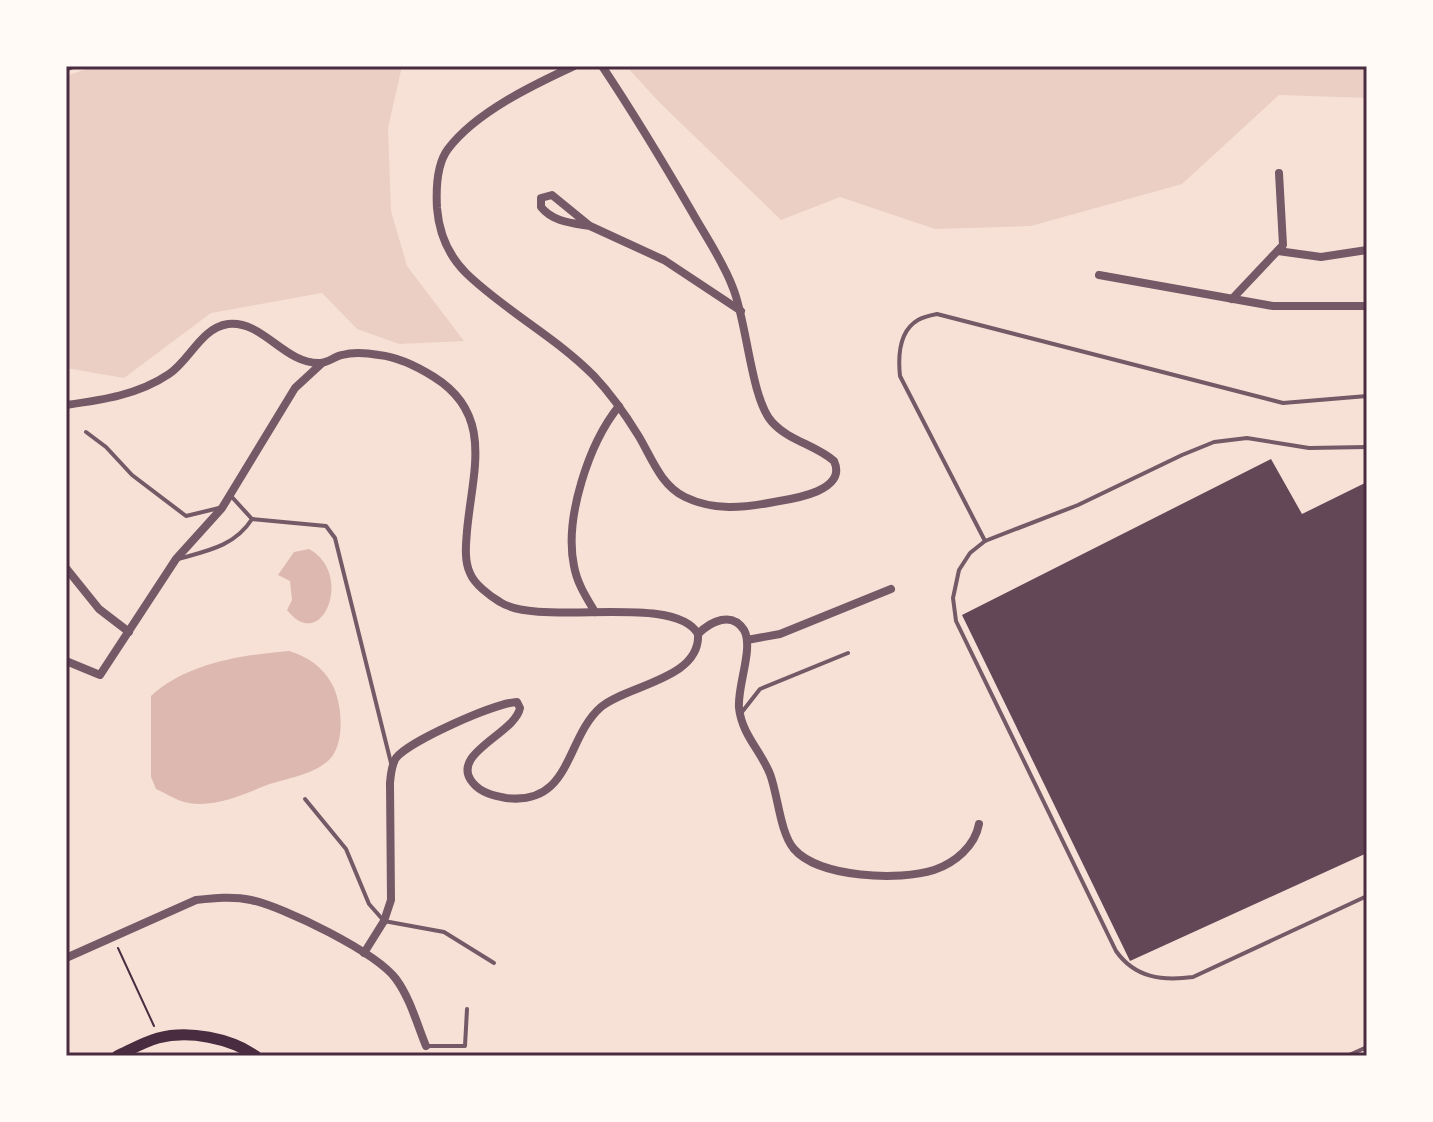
<svg xmlns="http://www.w3.org/2000/svg" width="1433" height="1122" font-family="'Asap Condensed',sans-serif">
<style>
.green{fill:#ebcfc5}
.water{fill:#dcb8b0}
.building{fill:#644757}
.lines{fill:none;stroke-linecap:round;stroke-linejoin:round}
.path{stroke:#4a2c40;stroke-width:2}
.service{stroke:#755966;stroke-width:4}
.minor{stroke:#755966;stroke-width:8}
.secondary{stroke:#4a2c40;stroke-width:11}
.neatline{fill:none;stroke:#4a2c40;stroke-width:3}
</style>
<rect width="100%" height="100%" fill="#f7e1d7"/>
<!-- green -->
<g class="green">
<polygon points="96,66 402,66 388,128 391,211 407,266 464,341 399,344 357,329 322,293 211,313 124,378 66,368 66,76"/>
<polygon points="626,66 1367,66 1367,98 1279,95 1182,184 1031,226 935,229 840,197 781,220 659,102"/>
</g>
<!-- water -->
<g class="water">
<path d="M309,549C355,574 322,655 287,610L292,600L290,581L278,575L294,552Z"/>
<path d="M289,651C307,656 323,667 332,684C342,702 346,744 329,760C313,775 287,778 267,785C242,795 212,809 184,802C174,799 165,793 156,789L151,777V696C187,663 242,655 289,651Z"/>
</g>
<!-- building -->
<polygon class="building" points="1271,459 1302,514 1367,482 1367,853 1130,961 962,615"/>
<g class="lines">
<!-- path -->
<polyline class="path" points="118,948 154,1026"/>
<!-- service -->
<g class="service">
<polyline points="86,432 106,447 132,475 186,516 219,508"/>
<path d="M1367,447L1309,448L1247,438L1214,442L1182,455L1078,505L985,541L970,553L959,570L953,598L956,621L1116,951C1135,978 1162,981 1193,977L1367,896"/>
<polyline points="252,519 326,526 335,538 391,763"/>
<path d="M985,541L900,376C898,357 899,331 918,320C923,317 932,315 937,314L1283,403L1367,396"/>
<path d="M178,559C207,551 235,546 252,519L231,496"/>
<polyline points="742,712 760,689 848,653"/>
<polyline points="305,799 346,849 369,904 384,921 444,932 494,963"/>
<polyline points="428,1046 465,1046 467,1009"/>
<polyline points="1347,1056 1367,1047"/>
</g>
<!-- minor -->
<g class="minor">
<path d="M574,66C533,85 476,112 448,149C436,165 436,190 437,208C439,233 448,255 466,273C505,311 556,337 594,376C611,394 625,414 638,435C651,456 660,485 685,497C714,511 743,508 774,502C793,499 848,491 834,461C816,445 789,441 772,422C751,399 747,322 733,288C723,261 706,237 692,212C663,162 634,114 602,66"/>
<polyline points="66,67 70,66"/>
<path d="M590,226C572,223 553,222 541,207V198L552,195L590,226L664,260L741,311"/>
<polyline points="1278,251 1321,257 1367,250"/>
<polyline points="1099,275 1273,306 1367,306"/>
<polyline points="1232,299 1283,245 1279,173"/>
<path d="M66,405C102,400 138,395 169,374C190,360 201,328 228,324C263,320 284,364 320,363C328,363 335,356 342,355C352,352 368,353 379,355C398,357 418,367 434,377C495,415 472,473 467,531C466,543 464,561 470,573C474,584 490,596 500,602C540,628 674,592 698,634"/>
<polyline points="66,568 99,609 129,632"/>
<path d="M595,612C586,597 577,583 574,566C564,518 589,443 619,406"/>
<polyline points="747,640 780,634 891,589"/>
<polyline points="66,661 100,675 176,559 222,508 295,388 321,364"/>
<path d="M364,953L384,921L391,900L390,783C391,774 391,766 396,758C409,741 495,703 517,702L520,708C515,734 448,754 473,783C481,793 495,796 506,798C572,806 565,738 601,707C627,685 701,679 698,634C711,621 732,611 744,630C754,648 737,686 739,708C742,735 761,751 770,774C778,795 780,833 794,849C819,878 900,881 934,870C955,863 975,846 979,824"/>
<path d="M66,958L196,900C214,898 233,896 251,900C284,907 376,952 396,979C410,998 417,1024 426,1046"/>
</g>
<!-- secondary -->
<path class="secondary" d="M117,1056C130,1050 144,1042 158,1038C189,1030 230,1038 256,1056"/>
</g>
<!-- border -->
<rect width="1433" height="1122" fill="none" stroke="#fffaf5" stroke-width="136"/>
<rect x="68" y="68" width="1297" height="986" class="neatline"/>
</svg>
